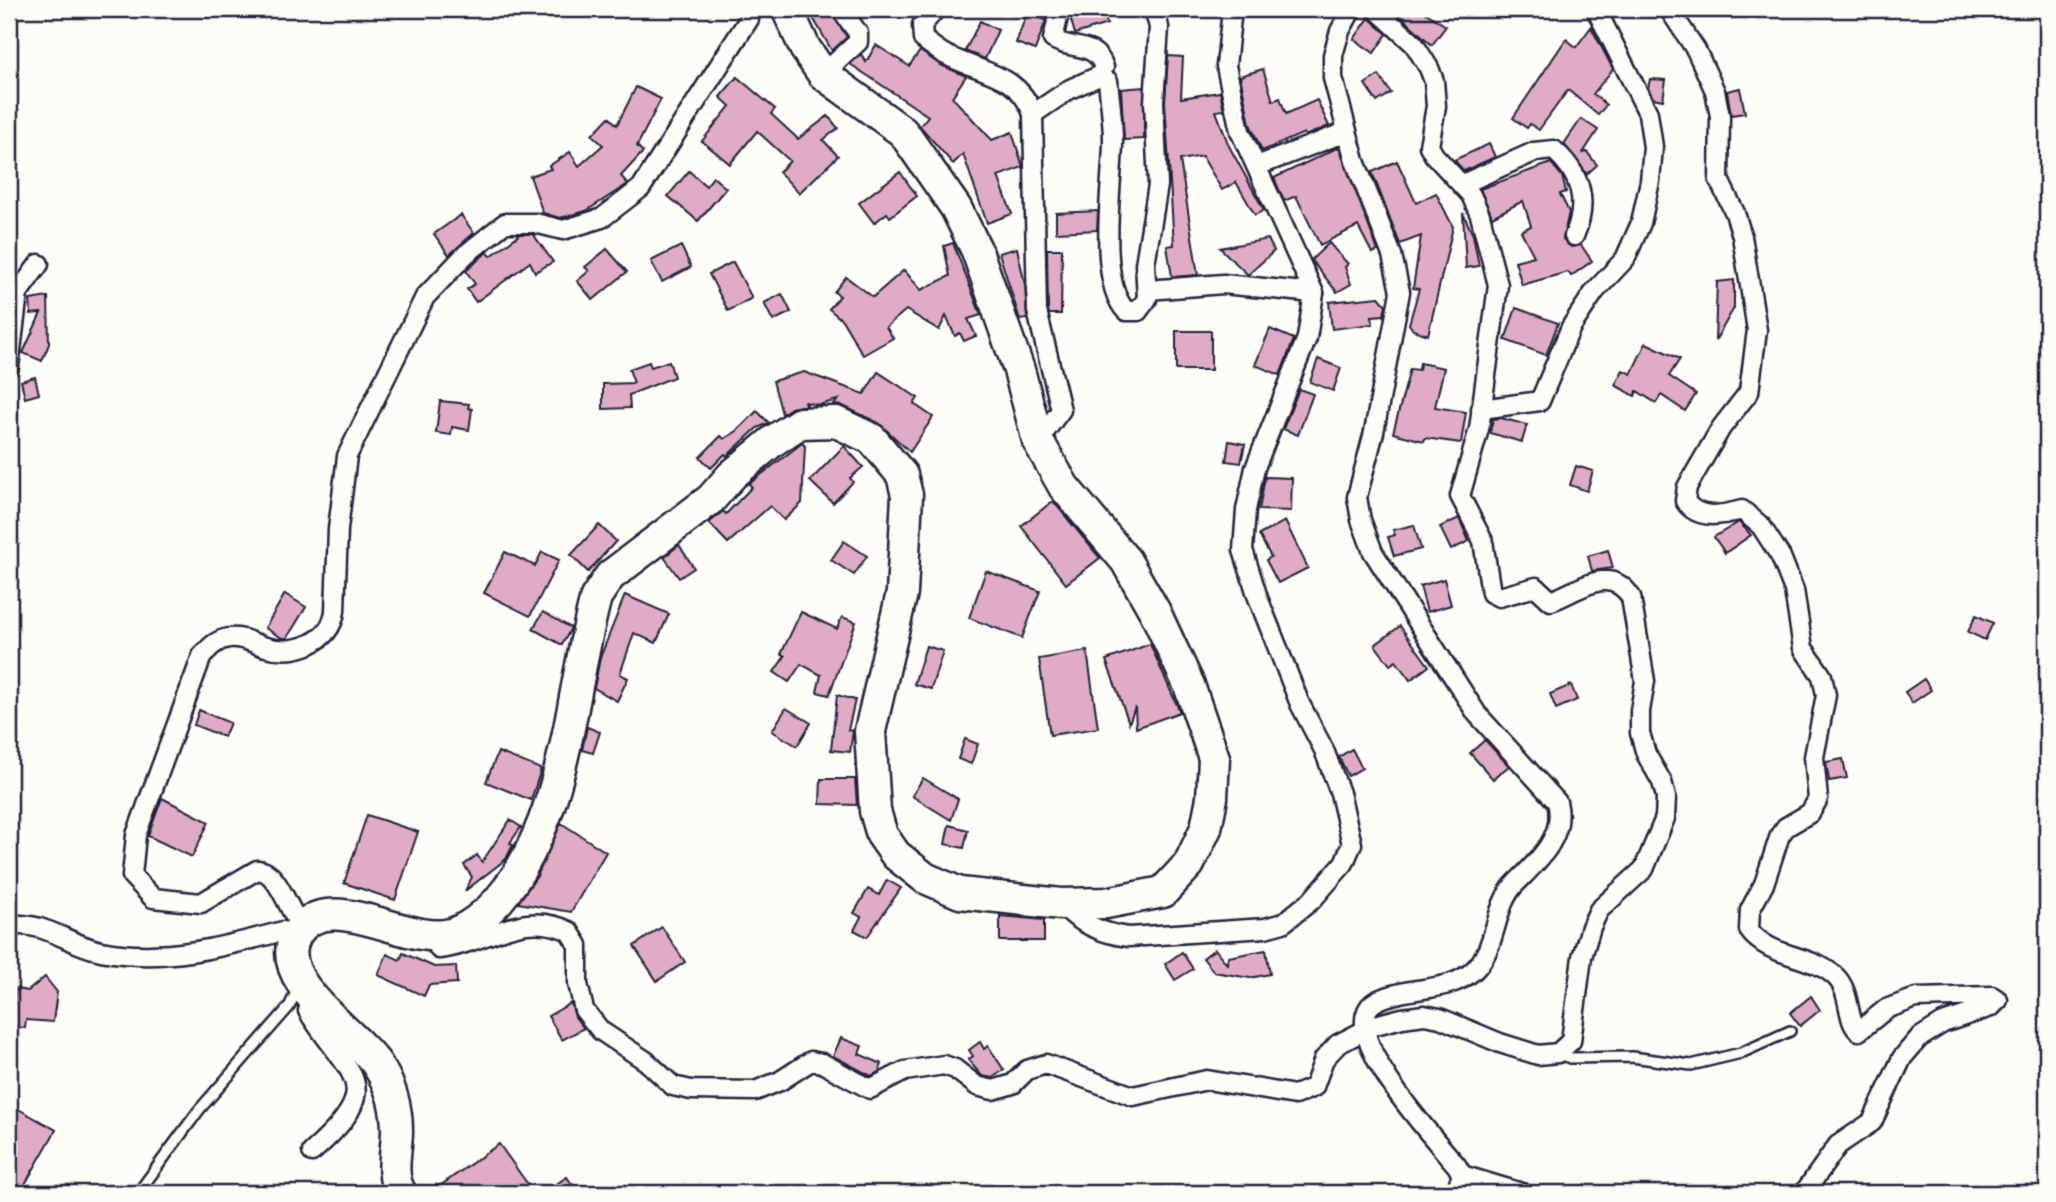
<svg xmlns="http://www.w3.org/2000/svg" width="2056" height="1202" font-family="'Gochi Hand',sans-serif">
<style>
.building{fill:#dfabc5;stroke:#22223b;stroke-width:2}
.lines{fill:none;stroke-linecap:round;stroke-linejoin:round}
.service-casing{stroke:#22223b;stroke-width:14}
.minor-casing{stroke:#22223b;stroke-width:23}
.primary-casing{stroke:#22223b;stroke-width:35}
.service{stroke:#fdfcf7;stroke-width:9}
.minor{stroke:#fdfcf7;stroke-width:18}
.primary{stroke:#fdfcf7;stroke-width:30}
</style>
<rect width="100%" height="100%" fill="#fdfcf7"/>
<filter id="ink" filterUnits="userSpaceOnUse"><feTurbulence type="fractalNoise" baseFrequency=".0143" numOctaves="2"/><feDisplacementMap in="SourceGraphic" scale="14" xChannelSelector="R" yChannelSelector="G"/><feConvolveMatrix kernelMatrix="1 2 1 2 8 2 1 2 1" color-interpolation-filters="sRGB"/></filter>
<g filter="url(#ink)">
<!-- building -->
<g class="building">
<polygon points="808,9 835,9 834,17 847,37 832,51"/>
<polygon points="1071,9 1102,9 1107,24 1075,34 1070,17"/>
<polygon points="1393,9 1420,9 1446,26 1432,45"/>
<polygon points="1027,13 1046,20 1035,50 1016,43"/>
<polygon points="1369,18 1387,34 1374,53 1354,39"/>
<polygon points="980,21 998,30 985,59 965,51"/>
<polygon points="1591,27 1613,69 1593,94 1606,105 1598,115 1568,90 1539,130 1530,124 1527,128 1513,118 1566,39 1576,47"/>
<polygon points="876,45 909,66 920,51 941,65 966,76 952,97 992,140 1012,132 1023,167 998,176 1012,214 987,223 963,154 953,164 920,126 928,116 850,64 861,54 866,62"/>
<polygon points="1168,56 1183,57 1181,98 1220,92 1224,110 1216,111 1229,146 1264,210 1255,215 1236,182 1222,190 1202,156 1180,160 1198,275 1172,277 1167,246 1174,245 1165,102"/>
<polygon points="1263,69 1273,101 1280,98 1286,114 1317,100 1329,126 1305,136 1304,133 1262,151 1250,124 1240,76"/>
<polygon points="1379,75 1391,93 1377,102 1365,84"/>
<polygon points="737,77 775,109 771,114 798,139 828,116 838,128 823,140 838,156 799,193 779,172 790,161 757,131 730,164 702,141 730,106 720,97"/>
<polygon points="1650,79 1666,80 1663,100 1653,98 1648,88"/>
<polygon points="636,87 661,99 637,146 643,152 621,176 628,184 586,211 560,218 543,213 530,176 551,169 549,166 570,152 579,166 603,145 592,135 609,117 617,125"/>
<polygon points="1144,87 1144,139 1124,140 1121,89"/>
<polygon points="1740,88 1745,113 1731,115 1727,91"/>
<polygon points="1581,119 1598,130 1583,153 1587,152 1597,165 1587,174 1564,144"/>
<polygon points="1489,144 1495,157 1464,171 1454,160"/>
<polygon points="1339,147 1378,251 1372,253 1358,226 1320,245 1296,196 1284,201 1274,178"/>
<polygon points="1397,161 1416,203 1436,193 1453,227 1428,335 1413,330 1409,324 1419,289 1413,288 1421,236 1400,244 1372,172"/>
<polygon points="1551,163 1562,176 1566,192 1560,194 1569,212 1563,239 1571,247 1581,245 1592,261 1571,276 1568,272 1522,285 1515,261 1534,256 1521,231 1531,226 1523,201 1492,217 1480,189"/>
<polygon points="689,171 706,186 713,177 726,188 698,221 668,196"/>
<polygon points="900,172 917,196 890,217 887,213 874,223 859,203"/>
<polygon points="1098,211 1097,230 1056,232 1056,213"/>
<polygon points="1463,213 1473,235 1479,266 1466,268"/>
<polygon points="461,215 474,233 449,255 434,234"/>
<polygon points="520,234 533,234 553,262 535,272 530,262 476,302 467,289 475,284 466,271 487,252 491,256"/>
<polygon points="1268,239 1274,251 1248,275 1220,248"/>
<polygon points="953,243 981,315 968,319 976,336 964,341 960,333 955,336 946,316 939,330 906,310 886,327 893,338 863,355 842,320 829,309 840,296 834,292 846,277 873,297 904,270 921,290 950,276 944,246"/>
<polygon points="1329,243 1348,264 1345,267 1351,284 1337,292 1311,260"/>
<polygon points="681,246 691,267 662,282 651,261"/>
<polygon points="1017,248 1025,285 1027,319 1020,320 999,253"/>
<polygon points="607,249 627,272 593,300 577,281 589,271 585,267"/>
<polygon points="1047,249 1062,249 1061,314 1049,314 1048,310"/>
<polygon points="733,262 752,298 728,311 709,274"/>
<polygon points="1734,280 1734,308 1715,341 1717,282"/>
<polygon points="782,294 791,312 773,321 764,303"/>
<polygon points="48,297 49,344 42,361 23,353 41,313 31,314 30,300"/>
<polygon points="1379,297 1386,305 1384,315 1372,316 1373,324 1332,329 1329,302"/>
<polygon points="1516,308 1558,323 1546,355 1505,340"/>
<polygon points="1270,329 1294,339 1280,375 1255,365"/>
<rect x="1176" y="331" width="35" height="39"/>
<polygon points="1646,343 1680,359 1669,376 1696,394 1685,411 1661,395 1656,403 1637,391 1635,396 1615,385 1623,370 1631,374"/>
<polygon points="1318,359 1341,368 1333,391 1310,382"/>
<polygon points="669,361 674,377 629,395 630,408 603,409 603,384 634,383 629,369 649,362 651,367"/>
<polygon points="1420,363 1444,368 1435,407 1466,412 1461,443 1425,438 1424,441 1393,433 1410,369 1419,370"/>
<polygon points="804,372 864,394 878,372 918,398 914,404 933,417 910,452 879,423 843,406 833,405 838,400 819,405 805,402 807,405 791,408 782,414 773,381"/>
<polygon points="35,377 39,394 25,398 21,381"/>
<polygon points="1299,389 1313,394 1298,435 1283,429"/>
<polygon points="440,401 469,404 468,408 472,409 469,430 452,427 451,435 436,433"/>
<polygon points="757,411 769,423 757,428 727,456 725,454 711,468 700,457 721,436 724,439 737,431"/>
<polygon points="1501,418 1527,425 1522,442 1490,433 1493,419"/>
<polygon points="1229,441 1245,444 1241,463 1226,461"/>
<polygon points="802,443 805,446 802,503 784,520 770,506 728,543 709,523 723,511 726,514 752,487 749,484"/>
<polygon points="844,446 863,467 850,478 853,482 833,503 810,481"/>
<polygon points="1576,466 1593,471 1587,491 1570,485"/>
<polygon points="1265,477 1292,478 1291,511 1259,510"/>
<polygon points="1053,501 1100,558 1066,584 1021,526"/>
<polygon points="1459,518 1469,541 1451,550 1440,527"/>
<polygon points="1285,521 1308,568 1278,583 1266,560 1271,557 1259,535"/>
<polygon points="1739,522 1751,535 1725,553 1714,537"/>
<polygon points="599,525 616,541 588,572 571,555"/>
<polygon points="1414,525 1421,549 1394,556 1388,537 1395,535 1393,530"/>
<polygon points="844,541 867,556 854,575 831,560"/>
<polygon points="679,545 694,568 679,578 664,557"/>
<polygon points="1608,550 1613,568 1592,571 1588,556"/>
<polygon points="505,552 535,566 542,552 559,560 530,616 484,593"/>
<polygon points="986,571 1040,591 1022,638 969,618"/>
<polygon points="1444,579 1451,605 1427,612 1420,586"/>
<polygon points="285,594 306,607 287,638 282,638 265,628"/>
<polygon points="625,595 669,614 656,643 634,633 620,674 628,678 617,701 594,688 600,658"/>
<polygon points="543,612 571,628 562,645 533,629"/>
<polygon points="801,612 837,629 842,617 856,622 829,695 817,692 821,675 801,664 789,682 774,672 785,656 781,654"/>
<polygon points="1976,615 1993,623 1985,640 1968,632"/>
<polygon points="1400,626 1429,666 1410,680 1396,661 1390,665 1375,645"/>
<polygon points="1150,644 1180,712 1136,728 1135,707 1129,723 1106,660"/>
<polygon points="926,646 943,651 931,689 914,684"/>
<polygon points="1087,651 1098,728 1050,735 1039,659"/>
<polygon points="1924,679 1931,690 1912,703 1905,692"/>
<polygon points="1571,685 1577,700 1556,709 1550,694"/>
<polygon points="837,695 855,700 848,730 853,731 850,752 831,750"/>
<polygon points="786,708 811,723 797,746 772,731"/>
<polygon points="199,710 230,723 224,737 194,725"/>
<polygon points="587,727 600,732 593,753 582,750"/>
<polygon points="965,739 978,744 971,764 958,759"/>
<polygon points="1485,740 1509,766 1493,779 1470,753"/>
<polygon points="1352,749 1362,768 1348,776 1339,757"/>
<polygon points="498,752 541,769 531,800 486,782"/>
<polygon points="1843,759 1847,778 1829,781 1826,762"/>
<polygon points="923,778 958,799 951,820 912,796"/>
<polygon points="821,779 855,779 857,805 820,804"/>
<polygon points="162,798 209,822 192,857 148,836"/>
<polygon points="367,815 418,832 395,900 344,883"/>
<polygon points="510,820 521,827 510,843 513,845 506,859 465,891 472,877 464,865 477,855 482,862"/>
<polygon points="561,823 606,852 571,912 518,903 537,876"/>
<polygon points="949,825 968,830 964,848 945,844"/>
<polygon points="887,880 901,888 867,937 854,930 861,917 854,913 868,889 879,895"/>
<polygon points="1000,916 1044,920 1044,941 1000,941"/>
<polygon points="662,927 685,962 657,981 634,946"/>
<polygon points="1215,949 1227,964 1228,957 1266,950 1270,974 1250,978 1214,972 1203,958"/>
<polygon points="1182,952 1193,969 1175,980 1165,964"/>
<polygon points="403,953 434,967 456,966 457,983 429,985 424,996 378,975 387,954 400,960"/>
<polygon points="45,977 57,992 53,1022 26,1020 25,1028 11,1026 16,989 28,991"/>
<polygon points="1811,996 1820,1010 1800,1026 1790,1013"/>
<polygon points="571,1003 575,1017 584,1028 562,1040 548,1016"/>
<polygon points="841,1038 862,1046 859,1054 882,1064 879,1072 871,1076 833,1056"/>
<polygon points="980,1042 984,1049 988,1046 1004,1070 992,1078 982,1076 968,1060 973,1056 969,1050"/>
<polygon points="13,1106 56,1130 20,1193 9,1193 9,1114"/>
<polygon points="499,1144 534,1193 430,1193"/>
<polygon points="567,1177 578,1193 543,1193"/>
</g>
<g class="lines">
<defs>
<g id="service">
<polyline points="1558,1053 1570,1058 1632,1057 1691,1065 1741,1053 1790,1031"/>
<polyline points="138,1193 199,1110 289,1007 298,988"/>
</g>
<g id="minor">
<path d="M936,9L922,25L923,39C931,45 940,53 950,57C984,73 1019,75 1033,114L1037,311L1061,410L1038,441"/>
<path d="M1060,9L1053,39C1071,51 1095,41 1104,67L1099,76"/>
<path d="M1352,9L1340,31L1333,55V78L1355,161L1392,255L1400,292L1374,432L1357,497L1361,520L1373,552L1477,714L1557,802C1566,836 1538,861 1516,883C1493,906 1498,946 1475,969C1455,989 1426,987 1400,993C1390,996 1373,999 1368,1009C1347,1045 1433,1137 1457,1166L1462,1175L1455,1193"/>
<path d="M1669,9L1696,50L1715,91L1720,116L1719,180L1735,213L1742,236L1757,330L1749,392L1721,428L1687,487L1685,501C1698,521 1723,515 1742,510L1761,526L1781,557L1794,590L1803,648L1822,676L1826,695L1814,757L1818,799L1810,813L1786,827L1780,835L1764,884L1750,910L1749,930C1769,958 1812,954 1836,977C1852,993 1846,1022 1859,1031L1886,1009L1916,998L1992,996L1998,1000L1991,1007L1943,1023L1919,1038L1902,1058L1872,1122L1838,1145L1804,1193"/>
<polyline points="823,74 858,42 858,33 845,15 847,9"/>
<path d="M1033,114L1070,89L1099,76L1108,81C1110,101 1113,121 1113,141C1113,182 1096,279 1126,311H1138L1147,299L1145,264L1158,185L1154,102L1159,27L1154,9"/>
<polyline points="1257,166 1346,132"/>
<path d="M1463,184L1534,152L1554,150C1581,174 1589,202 1574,236"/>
<polyline points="1148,290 1223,284 1314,293"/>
<polyline points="9,367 18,293 39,264"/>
<polyline points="1481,409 1540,401 1571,327 1595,291 1625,259 1641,223 1650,181 1653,147 1648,113 1596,9"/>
<path d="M1061,904C1079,923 1103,934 1129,937L1265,928L1283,923L1312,900L1344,863L1352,844L1340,793L1324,750L1300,704L1258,598L1243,550L1246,510L1255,468L1307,338L1314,293L1240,131L1226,66L1232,9"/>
<path d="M9,925C48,922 66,944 101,951C163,963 224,947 283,931L295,936"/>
<path d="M303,929C288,912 279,870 257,870L201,903L153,898L132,876L136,835L202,656C210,647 216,640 229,638C243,636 254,644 266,647C295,655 331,643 335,611L338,529L347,456L425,297L465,255L505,223H535L563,230L602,218L641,188L749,19L750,9"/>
<path d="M439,949C485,944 522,908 569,931L578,945V984L584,1010L601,1031L646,1061L673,1086L691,1090L755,1091L780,1081L811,1061L822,1063L870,1089L905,1071L944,1065L955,1069L977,1086L993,1090L1013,1084L1027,1070L1046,1064L1133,1096L1207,1080L1295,1095L1314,1087L1324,1059L1338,1044L1375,1025L1402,1018L1424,1015L1440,1018L1500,1043L1538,1055L1558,1053L1571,1041L1582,957L1591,927L1599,910L1644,869L1665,818L1666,797L1662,782L1646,754L1640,733V711L1645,681L1631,597C1610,563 1577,592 1551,601L1536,587L1499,597L1491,593L1483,541L1460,496L1479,429L1498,285L1480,215L1471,195L1434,155L1429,146L1436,106L1434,81L1429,68L1414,44L1376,9"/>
<path d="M311,1001L308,1011C349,1078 389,1084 312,1152"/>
<polyline points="1462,1175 1522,1193"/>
</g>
<path id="primary" d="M401,1193C389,1175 397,1151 397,1131C397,1108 391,1086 378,1066C357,1033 270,981 296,935C326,884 407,946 450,934C467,930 486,914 498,901C568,818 569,697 596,597L610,576L711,499L732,475L773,441L800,423L836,422L872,439L902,475L907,495L902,593L870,731L875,811L882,835L896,855L925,878L960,893L1061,904L1106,903L1163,892L1189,864L1206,828L1212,798L1214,758L1189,685L1155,612L1126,561L1064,487L1038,441L1019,370L977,251L956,208L903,132L823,74L805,48L787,9"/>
</defs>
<!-- service casing -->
<use href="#service" class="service-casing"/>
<!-- minor casing -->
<use href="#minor" class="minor-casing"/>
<!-- primary casing -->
<use href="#primary" class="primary-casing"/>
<!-- service -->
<use href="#service" class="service"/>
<!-- minor -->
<use href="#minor" class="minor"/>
<!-- primary -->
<use href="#primary" class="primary"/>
</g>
</g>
<!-- margin -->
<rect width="2056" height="1202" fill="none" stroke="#fdfcf7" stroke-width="35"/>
<rect x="18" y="18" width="2021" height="1167" fill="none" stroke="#22223b" stroke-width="2.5" filter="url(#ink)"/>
</svg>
